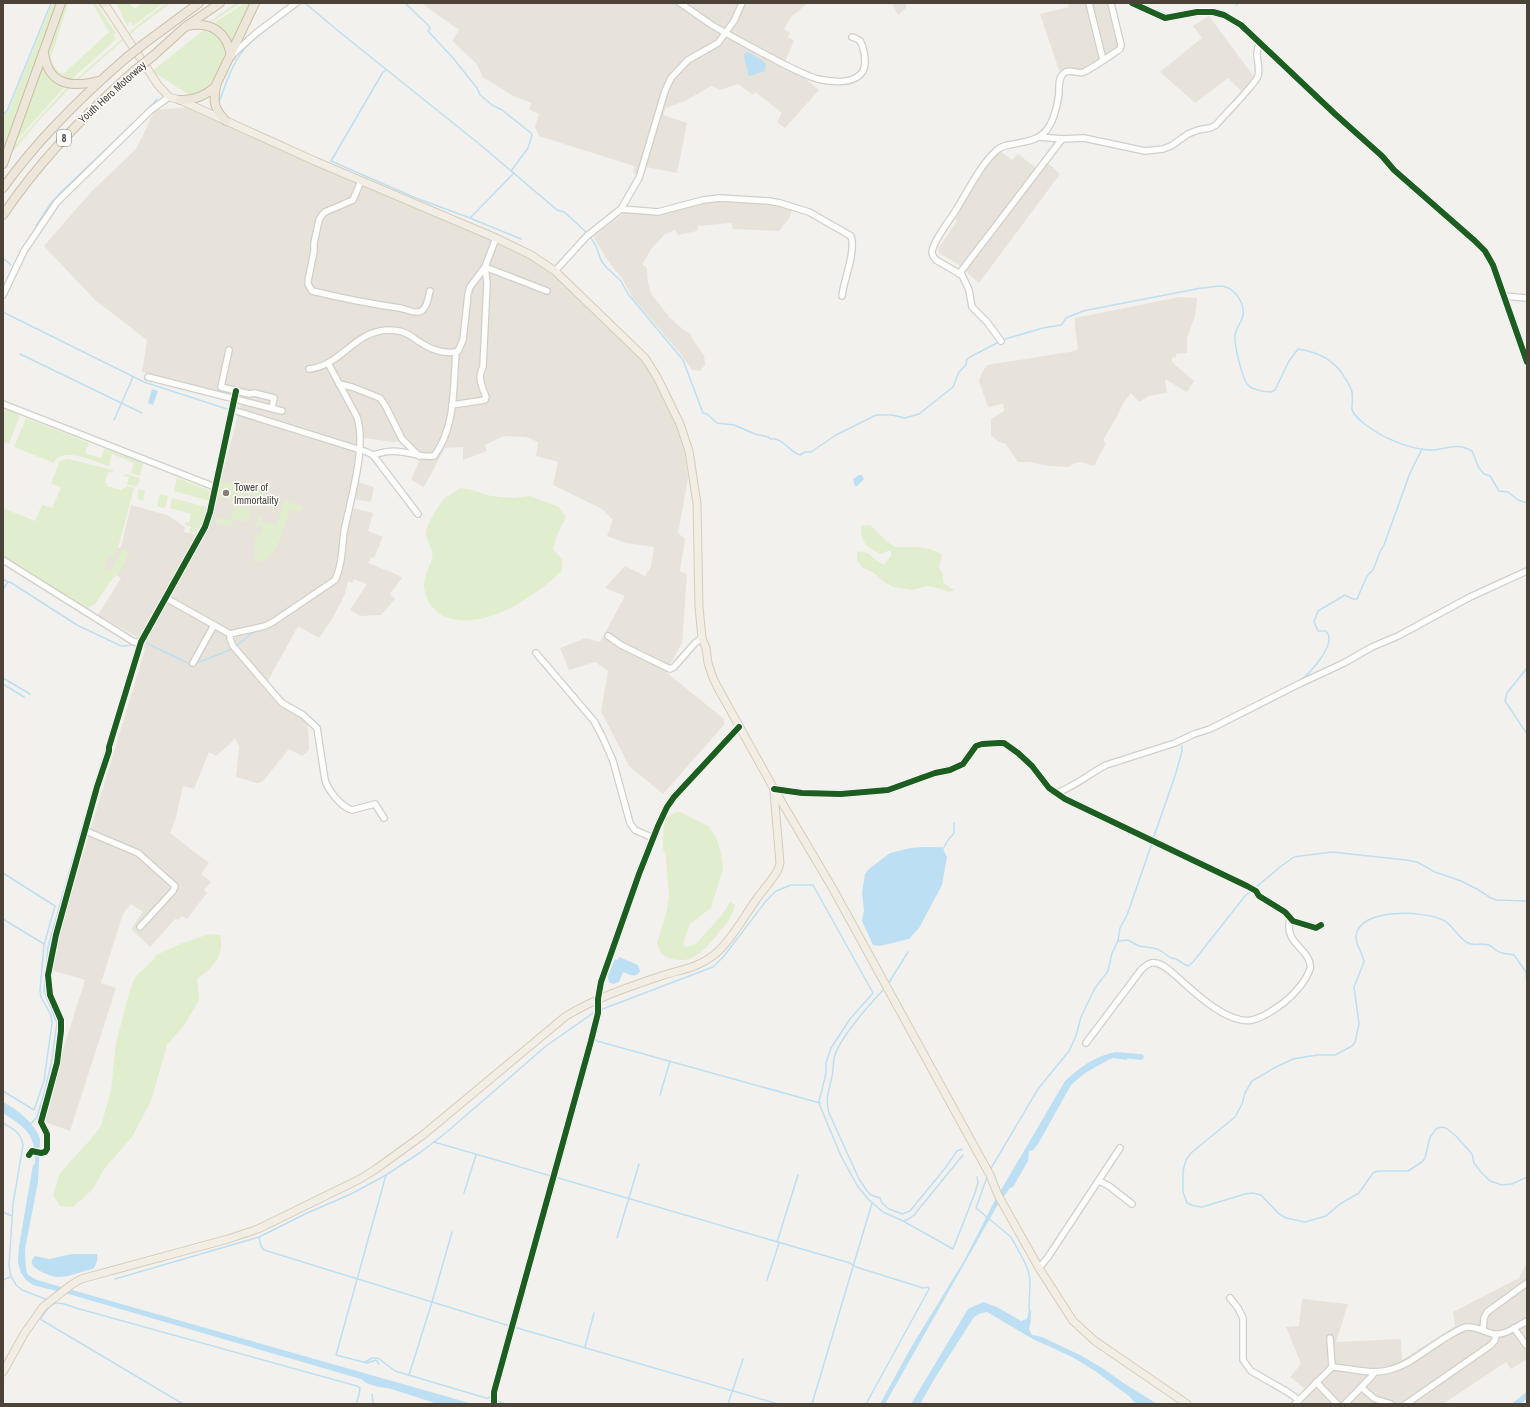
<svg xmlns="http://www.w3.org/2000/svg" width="1530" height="1407" font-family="'Archivo Narrow',sans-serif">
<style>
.residential{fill:#e7e3da}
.green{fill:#e1eecd}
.water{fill:#bcdff3}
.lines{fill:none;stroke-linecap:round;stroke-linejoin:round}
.stream{stroke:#bcdff3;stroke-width:1.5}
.canal{stroke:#bcdff3;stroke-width:5.5}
.minor-casing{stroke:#d1cfca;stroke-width:8}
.major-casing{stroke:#d6cdba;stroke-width:9}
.highway-casing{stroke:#ccbda7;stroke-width:10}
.minor{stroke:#fdfdfc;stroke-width:5.5}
.major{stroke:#f2eee5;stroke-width:7}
.highway{stroke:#ede6da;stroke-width:8}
.highway-bridge-casing{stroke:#ccbda7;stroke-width:10;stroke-linecap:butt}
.highway-bridge{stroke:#ede6da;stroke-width:8}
.cycleway-casing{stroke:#fff;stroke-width:8}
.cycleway{stroke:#1b5e20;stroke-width:6}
.poi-dot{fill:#868077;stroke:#fff;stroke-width:1.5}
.labels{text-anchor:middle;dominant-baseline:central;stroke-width:3;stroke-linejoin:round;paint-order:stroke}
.shield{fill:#fff;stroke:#817b74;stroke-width:1}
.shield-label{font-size:10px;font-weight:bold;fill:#4b4338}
.street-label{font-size:11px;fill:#4b4338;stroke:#fff}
.poi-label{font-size:11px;fill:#4b4338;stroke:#fff;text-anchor:start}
</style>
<rect width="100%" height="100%" fill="#f3f1ed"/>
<!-- residential -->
<g class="residential">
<polygon points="421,3 808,3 791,17 784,29 790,33 788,37 794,41 782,68 800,74 819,90 785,128 777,122 782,113 755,92 753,95 738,84 720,90 711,86 685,101 666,108 663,115 687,123 677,173 641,166 638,175 633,173 634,166 539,136 535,127 539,114 529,109 532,103 513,96 483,77 476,63 452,41 459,30"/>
<polygon points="892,3 906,3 906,8 898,15"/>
<polygon points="1068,3 1108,3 1119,45 1117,49 1081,71 1070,69 1059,70 1040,14 1069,7"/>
<polygon points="1209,16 1254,77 1242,92 1228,78 1195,103 1160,72 1202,38 1193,26"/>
<polygon points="189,107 508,247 544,266 637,352 649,368 677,423 684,446 688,479 678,533 685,539 680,571 687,574 682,643 666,672 724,719 724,725 663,794 629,766 601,711 608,671 595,662 569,670 560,648 586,638 600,642 625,596 605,588 625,566 645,576 651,567 654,547 626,543 607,536 613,520 602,509 553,485 558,462 536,456 538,442 526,437 504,436 485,445 487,451 463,460 463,447 445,448 424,487 411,480 420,459 414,457 398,441 393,442 363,438 358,482 374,487 371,502 354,499 353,508 373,513 368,531 383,537 374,558 371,557 368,563 398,575 402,578 390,594 395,599 381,615 360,616 350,610 367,584 354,579 352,583 348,581 345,594 332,619 319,638 298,626 264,688 280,707 303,718 308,726 309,750 302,756 289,749 262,782 257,783 236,777 239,747 235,738 229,745 216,756 209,752 194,789 183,786 176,817 170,833 209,863 201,874 211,882 204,890 207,893 187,919 182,916 178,920 175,919 150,947 131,929 143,912 131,904 123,914 101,983 116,988 70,1131 43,1121 59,1062 85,980 51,970 57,940 145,649 135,636 98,615 121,578 102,567 111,550 121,547 131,505 167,515 185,527 184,532 194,534 209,524 242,400 142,372 147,340 95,300 44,246 92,191 136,149 155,110"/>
<polygon points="999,150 1012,160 1018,154 1036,168 1041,170 1048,163 1060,174 979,283 959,265 939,253 938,249 957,221 954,218 977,180"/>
<polygon points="714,201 765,202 792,209 790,217 779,231 733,229 731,223 698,226 697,231 678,235 675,230 665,234 652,248 642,264 647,268 648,283 652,295 670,318 685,331 690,333 695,343 704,355 705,365 700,371 692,370 679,352 632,297 623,280 606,258 593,236 624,213 651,213"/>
<polygon points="1180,297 1197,298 1195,316 1187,338 1187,353 1176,354 1176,357 1172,358 1172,362 1194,381 1187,392 1165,379 1167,393 1149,396 1139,402 1131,393 1124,402 1115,420 1103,440 1106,443 1094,466 1081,462 1075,463 1069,467 1050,466 1029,462 1018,462 1006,444 999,442 991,435 991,419 1004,411 1003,404 988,407 979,381 981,374 987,365 1075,351 1078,349 1075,327 1075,318"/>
<polygon points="1527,1262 1527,1359 1511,1369 1506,1362 1443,1404 1298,1404 1309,1392 1290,1377 1301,1364 1286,1327 1299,1326 1302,1299 1348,1304 1336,1342 1401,1339 1402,1360 1455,1326 1453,1312 1519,1278"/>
</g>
<!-- green -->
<g class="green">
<polygon points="52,3 58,3 3,151 3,115 8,111"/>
<path d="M65,3H70L68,4L51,57C52,63 56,72 63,74L109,32L92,3H96L116,33L113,35L116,39L71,80L67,81L56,75L51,68L47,53Z"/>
<polygon points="116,3 129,3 134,9 143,3 164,3 133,26 131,22 127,25"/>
<polygon points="167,3 171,3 136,29 78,80 75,80 145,19"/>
<polygon points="236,3 241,3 209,24 206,24"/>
<polygon points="245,3 251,3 232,45 211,25"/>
<path d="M205,29C219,31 223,42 227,53H225C216,74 213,90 189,95L152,71Z"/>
<polygon points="43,63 66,85 12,146"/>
<polygon points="68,86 72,86 41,118 9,156 12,148"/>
<polygon points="3,408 20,415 9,444 3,442"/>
<path d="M26,418L89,443L85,452L87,454L101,458L105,448L143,463L140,476L131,473L134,463L112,454L109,466C96,462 60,445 54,463L14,447Z"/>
<path d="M69,459L113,470V473L108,472L105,483L107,484V486L122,490L123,488H126V486L134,488L117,552L113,557L109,555L104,568L111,571C114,563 119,557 122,549L129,552L121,571L115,576L108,585L95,604L87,608L3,556V508L35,521L42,505L52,508L61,488L51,483L60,461Z"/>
<polygon points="125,474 140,478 137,487 127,484 129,477 124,476"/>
<polygon points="177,478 209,490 210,492 209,501 174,491"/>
<polygon points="221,481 246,488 242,503 217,496"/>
<path d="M461,488L472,490L491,496L513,498L530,496L559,507L566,517L557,535L553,549L562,559V571C534,597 483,633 443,616C433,612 425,598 424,587C423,578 430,567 432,558C434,549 427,543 426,535C425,526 438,507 443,500C448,495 455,492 461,488Z"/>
<polygon points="139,489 145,491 143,501 139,500 137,498"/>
<polygon points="250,489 265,493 263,501 254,498 252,505 246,504"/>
<polygon points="160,494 168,496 166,506 163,508 157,506"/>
<polygon points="172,498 207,507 202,526 193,533 189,532 191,527 185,525 186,522 189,523 191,514 170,508"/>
<path d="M284,500L303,507L301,511L289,510C285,524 275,569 254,560L255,532H258L257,535L261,536L263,526L259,525V528L256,527L259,514H261L262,522L277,525Z"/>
<polygon points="235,505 251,509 248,522 231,518"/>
<polygon points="217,518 233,521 231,527 216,523"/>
<path d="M870,525L886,541L895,547H917L930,549L942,554L939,568L943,574V582L950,588L955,590L949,592L938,588L927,586L912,590L893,587L883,581L874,573L863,568L857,561V551L868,553L876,560L884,565L891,556V550L880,554C866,546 861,543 861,526Z"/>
<path d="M675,812H680L708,826L716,837L721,853L723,869L711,908L690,924L683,944L686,947L696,944L722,915L730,902L735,905C730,921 727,923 716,936C700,955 688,968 662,955L657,943L666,914L669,897L666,856L663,849V832L666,818Z"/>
<path d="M209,934L220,935C225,955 213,968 197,979L199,1000L185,1024L167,1045L151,1101L132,1137L104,1169L93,1189L73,1207L60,1206L53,1195L60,1173L91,1139L101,1126L111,1090L116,1043L129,993L135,977L153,960L156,955L180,944Z"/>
</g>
<!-- water -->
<g class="water">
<polygon points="748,52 766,63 765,71 750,76 748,74 744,56 744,54"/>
<polygon points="152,389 158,391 153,405 148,403"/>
<polygon points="859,475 862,475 864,479 857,486 855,486 853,479"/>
<polygon points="923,847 942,847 947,857 942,885 919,928 909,939 880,946 873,945 862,921 864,910 862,893 865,874 869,869 890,853 911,848"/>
<path d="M619,957L638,965L640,971C636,979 629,974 623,972L619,982L613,984L609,982L608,976L615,959L618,960Z"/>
<path d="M1116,1052L1127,1054V1060L1113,1058L1108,1060L1085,1073L1071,1085L1038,1144L1033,1150L1029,1151L1028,1161L1013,1187L1010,1188L997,1206L885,1404H880L909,1351L965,1259L994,1202L1065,1081C1080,1067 1095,1056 1116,1052Z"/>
<path d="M3,1102C18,1110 34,1122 40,1139L38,1182L25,1249L26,1269L28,1275L37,1280L473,1404H438L388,1388L378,1387L366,1383L361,1379L72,1295L33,1285L26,1280L21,1273L18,1263L19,1246L33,1165L35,1164C36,1134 26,1128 3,1113Z"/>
<path d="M72,1254H97C98,1259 97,1264 93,1269C83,1271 69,1277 59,1277C54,1278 34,1270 32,1264C31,1261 33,1258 35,1256L49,1259Z"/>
<path d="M983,1302L997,1307L1021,1321L1027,1319L1029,1309L1031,1311C1031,1317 1031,1323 1029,1329L1032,1335L1042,1337L1082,1356L1104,1369L1122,1382L1157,1404H1136L1129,1396L1095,1371L1074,1358L1031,1338L987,1312L981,1313L974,1317L938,1373L920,1404H911L968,1309Z"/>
</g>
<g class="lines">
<!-- stream -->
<g class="stream">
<path d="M305,3L337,30L483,147L557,210L564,212L571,218L589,235L596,246L601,260L606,267L621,281L628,294L683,360L703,413L707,414L717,423L734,425L755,434L769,437L770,439C783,437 789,452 800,455L805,452H811L836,435L876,415H892L905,418L919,414L953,387L959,372L966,365L967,359L970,357L999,342"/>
<polyline points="405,3 429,26 430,28 428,31 453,58 477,88 480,95 492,105 502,110 531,133 532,136 528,148 511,171"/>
<polyline points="1235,3 1237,5"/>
<polyline points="296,6 302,3"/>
<polyline points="386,70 383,72 331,161 416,198 470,218 521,239"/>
<path d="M220,100C227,80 234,58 250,43C258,36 266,30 274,23"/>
<polyline points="149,108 157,99"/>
<polyline points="3,114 7,111 51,3"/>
<polyline points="470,218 513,174"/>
<polyline points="36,226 51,203 62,191 143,114"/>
<polyline points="3,258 11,265"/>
<polyline points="3,312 144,382 227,409"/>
<path d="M1002,340L1043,328L1061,325L1063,323L1066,318L1083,311L1201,288C1208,288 1215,286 1222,286C1235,288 1245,303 1243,316C1241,323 1236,328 1235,335C1234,344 1242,379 1248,385C1252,390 1266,392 1271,392L1275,390L1289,361L1298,349C1319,352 1335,360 1345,378C1348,383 1351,387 1352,392C1353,397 1352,402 1352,407C1351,414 1361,421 1366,425C1383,438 1407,448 1428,450C1445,451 1454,441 1472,451L1479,468L1484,474L1490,476L1499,491L1508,492L1518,500L1527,503"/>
<polyline points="20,354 142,413"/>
<polyline points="114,420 133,377"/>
<polyline points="3,579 8,582"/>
<polyline points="3,589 8,582 10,582 77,625 121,646 134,645"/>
<polyline points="274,624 281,620"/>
<polyline points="146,643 192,665 232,649"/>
<polyline points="135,645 135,651"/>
<polyline points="236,646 252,633 261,630"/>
<polyline points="1527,668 1507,693 1505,701 1527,734"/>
<polyline points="3,678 30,694"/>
<path d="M1300,681C1310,673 1338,643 1326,631H1318L1314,622L1318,611L1345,595L1353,599H1357L1367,576L1373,570L1380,552L1384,545L1410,473L1422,449"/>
<polyline points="3,684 24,697"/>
<polyline points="1153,839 1175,776 1182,751 1182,746"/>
<polyline points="943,849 948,840 954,833 954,823"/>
<polyline points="3,873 55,906 44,945 40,990 41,997 51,1015 52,1023 44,1081 34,1110 3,1091"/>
<polyline points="1255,888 1280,867 1294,857 1301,856 1332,852 1406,860 1417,862 1435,872 1461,881 1477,889 1491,898 1497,900 1527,901"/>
<polyline points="3,919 44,944"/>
<polyline points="1118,941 1120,928 1127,915 1152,843"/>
<polyline points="888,984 908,952"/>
<path d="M1527,986L1526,972L1514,955C1510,954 1506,954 1502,953C1497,952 1493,947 1489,945C1482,943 1474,946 1468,943C1458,938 1453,925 1443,920C1425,911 1359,907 1356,936C1355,945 1363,953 1364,962L1354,987L1359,1024L1355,1042L1352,1046L1335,1055H1317L1293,1059L1276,1067L1252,1081L1245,1093L1242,1104L1235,1117L1191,1153L1186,1160L1183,1171V1192L1187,1203L1194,1206L1202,1207L1245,1194L1253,1193L1261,1195L1278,1213L1286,1218L1305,1222L1326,1216L1340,1204L1359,1193L1373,1173L1378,1171H1408L1422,1162L1425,1158L1430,1137L1436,1129L1441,1127L1446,1128L1456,1136L1472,1154L1474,1163L1481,1172L1490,1181L1502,1185L1512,1184L1527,1177"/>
<path d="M884,989C870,1004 846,1031 837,1050C832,1058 834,1068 832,1077C829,1090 825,1099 829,1113L859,1179L867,1191L871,1195L880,1198L882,1203L889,1209L902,1214L910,1211L946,1167L957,1151L962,1149"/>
<polyline points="600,1010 713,967 724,956 766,901 776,891 791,885 813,885 873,993 850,1019 831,1048 826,1063 826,1073 819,1102 820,1106 841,1156 858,1187 868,1199 883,1212 903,1221 953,1249 975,1193 978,1182 977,1177"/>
<polyline points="600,1017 595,1039 597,1041 820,1103"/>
<polyline points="660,1095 670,1061"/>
<path d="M3,1123C14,1130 20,1131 23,1145L13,1204L9,1265L11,1276L16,1285L22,1290L48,1300"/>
<polyline points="31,1124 37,1117 45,1090 51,1064 57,1023 44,991 48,947 82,827 119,704"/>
<polyline points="434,1142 551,1176"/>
<polyline points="990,1170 1038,1089 1069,1051 1076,1036 1081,1017 1095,988 1108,971 1112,953 1118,941 1128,940 1139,946 1158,949 1171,958 1176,959 1184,964 1188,966 1193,962 1245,896 1252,890"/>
<polyline points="555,1177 850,1263 856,1267 923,1288 928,1287 929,1289 866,1404"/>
<polyline points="987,1177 976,1208 1011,1237 1023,1259 1028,1270 1030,1280 1029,1310"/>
<polyline points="464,1193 476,1155"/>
<polyline points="3,1212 12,1216"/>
<polyline points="904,1221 910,1218 914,1215 963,1155"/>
<polyline points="259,1237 261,1246 264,1250 510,1326"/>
<polyline points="617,1238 639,1164"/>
<polyline points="777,1242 798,1175"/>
<polyline points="115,1279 259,1237 305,1214 351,1194 386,1175 421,1152 448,1131 546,1046 596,1011"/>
<polyline points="3,1280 10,1277"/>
<polyline points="767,1280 779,1243"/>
<polyline points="514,1327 778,1404"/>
<polyline points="585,1347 594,1313"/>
<polyline points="365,1362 372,1358 378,1358 395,1371 486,1398 489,1398 492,1394"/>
<polyline points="379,1364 376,1360 367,1363 336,1355 386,1175"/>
<polyline points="409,1375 432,1302 452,1232"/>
<polyline points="372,1394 373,1404"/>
<polyline points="497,1401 506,1404"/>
<path d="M183,1404L40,1319C54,1300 54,1300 76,1308L357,1386L360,1388L359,1395L356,1404"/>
<polyline points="728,1404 743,1359"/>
<polyline points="812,1404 872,1203"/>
</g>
<!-- canal -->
<g class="canal">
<polyline points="1120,1055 1141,1057"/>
<polyline points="1516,1404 1527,1395"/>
</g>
<defs>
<g id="minor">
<path d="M680,3C691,10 701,18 712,25C730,36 750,46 768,56C784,64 801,74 818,79C831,82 855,85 863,71C867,64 864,47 860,41C858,39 855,38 852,37"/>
<polyline points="1089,3 1103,60"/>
<polyline points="1132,3 1165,18 1197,12 1213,12 1224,15 1241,25 1335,114 1382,156 1394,170 1475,241 1485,251 1493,265 1527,362"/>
<polyline points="231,56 255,34 296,3"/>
<path d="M1039,137L1062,139L1084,138L1145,151L1163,149L1171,146L1188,134L1198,130L1210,128L1216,125C1224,115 1255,85 1258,76C1261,64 1253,55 1260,43"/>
<path d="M361,181L353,200L325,212L322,215L319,220L314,243V251L308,281V284L312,291C341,298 371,304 400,308C406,309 413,313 418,312C427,311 428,298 430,291"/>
<polyline points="621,209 639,178 665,91 671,78 688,60 718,43 734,21 742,3"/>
<polyline points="485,267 547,291"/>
<path d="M555,271L587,236L621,209L658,212L703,200L720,198L769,201L780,203L809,212L851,236C856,253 844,278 842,296"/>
<polyline points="959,274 1062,139"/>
<polyline points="3,295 24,251 57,202 151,110 169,97"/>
<polyline points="1504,296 1527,298"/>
<path d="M1001,341L987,322L972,307L969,290L962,275L936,260C934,257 932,256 932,252C933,241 950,220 956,210C968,191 980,165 997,150C1005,142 1028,145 1040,136C1053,128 1057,108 1059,93C1059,87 1058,78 1064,73C1070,68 1077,75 1084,72C1096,66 1108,57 1120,49L1121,45L1111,3"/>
<polyline points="229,350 221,387 249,394 254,393 274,398 272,408"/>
<path d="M328,363L357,417C367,448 350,500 344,532C342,548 342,566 335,580L273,622L265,626L230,634V639L233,646L282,703L303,715L317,728L325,780C328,790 341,807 352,810L375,804L384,818"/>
<path d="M309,369C341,366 353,332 387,330C393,330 399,330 405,333C412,335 416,341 423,344C432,350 447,355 458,351L463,340L468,294L470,287L485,267L496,238"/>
<polyline points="148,377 282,411"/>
<polyline points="339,384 352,387 380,398 385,405 402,439 419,456"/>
<polyline points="3,404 215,487"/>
<path d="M452,405L485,400L486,397C482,387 477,377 483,367L487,283L485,267"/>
<polyline points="233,410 367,452 373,455 418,514"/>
<path d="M373,455C383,452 391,450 402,452C413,453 422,458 434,456C456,427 453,387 456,352"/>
<polyline points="3,560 134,642 141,642"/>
<polyline points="166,598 230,634"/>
<polyline points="608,636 621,645 670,669 674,667 695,643 702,638"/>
<polyline points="536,653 594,721 602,736 613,761 630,823 635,830 653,838"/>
<polyline points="193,663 214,625"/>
<polyline points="774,789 802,793 841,794 888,790 935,773 950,770 963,764 976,746 982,744 999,743 1004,743 1018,753 1032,766 1049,788 1065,799 1247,886 1256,891 1259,896 1285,912 1293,921 1316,928 1321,925"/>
<path d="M1057,793C1075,786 1089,774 1106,765L1175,743L1194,734L1210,729L1301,683L1344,663L1372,647L1398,636L1470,597L1527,571"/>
<polyline points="86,831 138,853 175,886 173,891 140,927"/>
<path d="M1086,1043L1141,970C1144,967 1148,964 1151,963C1160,961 1169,970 1175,975C1192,990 1227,1025 1252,1020C1261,1018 1271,1012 1279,1006C1290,999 1306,982 1310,969C1313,956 1295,946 1291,936C1288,930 1289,924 1290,918"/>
<polyline points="29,1155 32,1151 41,1153 45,1152 47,1149 47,1134 41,1122 57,1063 61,1031 61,1020 50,995 48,975 56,935 70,884 97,787 109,751 109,747 141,642 205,527 210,512 236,391"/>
<polyline points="1099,1181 1109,1186 1132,1204"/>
<polyline points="1039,1268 1048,1257 1120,1148"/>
<polyline points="1230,1298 1238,1308 1243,1318 1243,1360 1251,1371 1286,1391 1299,1400"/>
<polyline points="1514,1328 1526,1345"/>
<polyline points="1483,1330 1484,1318 1487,1312 1527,1283"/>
<path d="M1332,1367C1350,1368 1371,1375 1389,1370C1412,1364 1430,1346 1450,1335C1455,1332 1461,1328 1467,1327C1477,1326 1484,1332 1493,1334C1505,1336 1517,1326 1527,1321"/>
<polyline points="1316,1382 1337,1404"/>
<polyline points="1362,1388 1375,1399 1391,1404"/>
<polyline points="494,1404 494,1392 591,1041 598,1013 598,999 601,982 639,874 658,826 667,807 674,797 739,727"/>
<polyline points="1295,1404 1332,1367 1330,1338"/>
<polyline points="1345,1404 1371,1377 1375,1372"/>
<polyline points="1406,1404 1491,1345 1495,1340 1496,1334"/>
</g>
<g id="major">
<polyline points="104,3 158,85 169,97 180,100 317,162 496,238 531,255 555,271 645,358 657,377 680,424 689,451 697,504 699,607 702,638 706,648 708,663 713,678 718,688 774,789 833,889 990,1175 998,1195 1039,1268 1073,1321 1095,1341 1187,1404"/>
<path d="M3,1372L24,1334L43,1307L71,1285L81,1279L228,1239L258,1229L360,1179L376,1169L423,1135L566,1016C596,998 628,987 661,976C681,969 696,969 714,955C731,941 745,915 758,897C765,888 772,880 778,870L780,863L774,792"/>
</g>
<g id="highway">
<polyline points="104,3 105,3"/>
<path d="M187,26C211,21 227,32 231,56"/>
<polyline points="145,43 199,3"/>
<path d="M44,53C48,85 71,88 98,81"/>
<polyline points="153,56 185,27 220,3"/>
<path d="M180,100C195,100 205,96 216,86"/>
<path d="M226,121C214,109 213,102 216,85L255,3"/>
<polyline points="3,164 61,3"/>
<path d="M3,188C38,139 81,97 126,58"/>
<path d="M3,215C40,160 85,114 134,71"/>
</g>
</defs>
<!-- minor casing -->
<use href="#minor" class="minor-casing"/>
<!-- major casing -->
<use href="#major" class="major-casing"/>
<!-- highway casing -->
<use href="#highway" class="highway-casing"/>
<!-- minor -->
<use href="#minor" class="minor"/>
<!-- major -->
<use href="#major" class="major"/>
<!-- highway -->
<use href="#highway" class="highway"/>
<defs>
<g id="highway-bridge">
<polyline points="126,58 145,43"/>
<polyline points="134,71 153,56"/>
</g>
</defs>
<!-- highway-bridge casing -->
<use href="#highway-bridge" class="highway-bridge-casing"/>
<!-- highway-bridge -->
<use href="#highway-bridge" class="highway-bridge"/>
<defs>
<g id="cycleway">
<polyline points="1132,3 1165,18 1197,12 1213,12 1224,15 1241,25 1335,114 1382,156 1394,170 1475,241 1485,251 1493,265 1527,362"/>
<polyline points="774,789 802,793 841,794 888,790 935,773 950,770 963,764 976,746 982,744 999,743 1004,743 1018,753 1032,766 1049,788 1065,799 1247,886 1256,891 1259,896 1285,912 1293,921 1316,928 1321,925"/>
<polyline points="29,1155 32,1151 41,1153 45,1152 47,1149 47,1134 41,1122 57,1063 61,1031 61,1020 50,995 48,975 56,935 70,884 97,787 109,751 109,747 141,642 205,527 210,512 236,391"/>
<polyline points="494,1404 494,1392 591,1041 598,1013 598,999 601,982 639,874 658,826 667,807 674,797 739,727"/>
</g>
</defs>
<!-- cycleway casing -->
<use href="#cycleway" class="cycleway-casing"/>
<!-- cycleway -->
<use href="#cycleway" class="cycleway"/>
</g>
<!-- markers -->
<circle class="poi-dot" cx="226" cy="493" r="4"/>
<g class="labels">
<!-- shield labels -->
<rect class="shield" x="57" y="130" width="14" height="16" rx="3"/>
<g class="shield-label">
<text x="64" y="138">8</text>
</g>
<!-- street labels -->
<g class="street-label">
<text transform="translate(112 92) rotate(-42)">Youth Hero Motorway</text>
</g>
<!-- poi labels -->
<g class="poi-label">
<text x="234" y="487">Tower of<tspan x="234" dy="13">Immortality</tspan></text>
</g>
</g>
<!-- border -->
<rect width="1530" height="1407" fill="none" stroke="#4b4338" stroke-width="8"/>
</svg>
